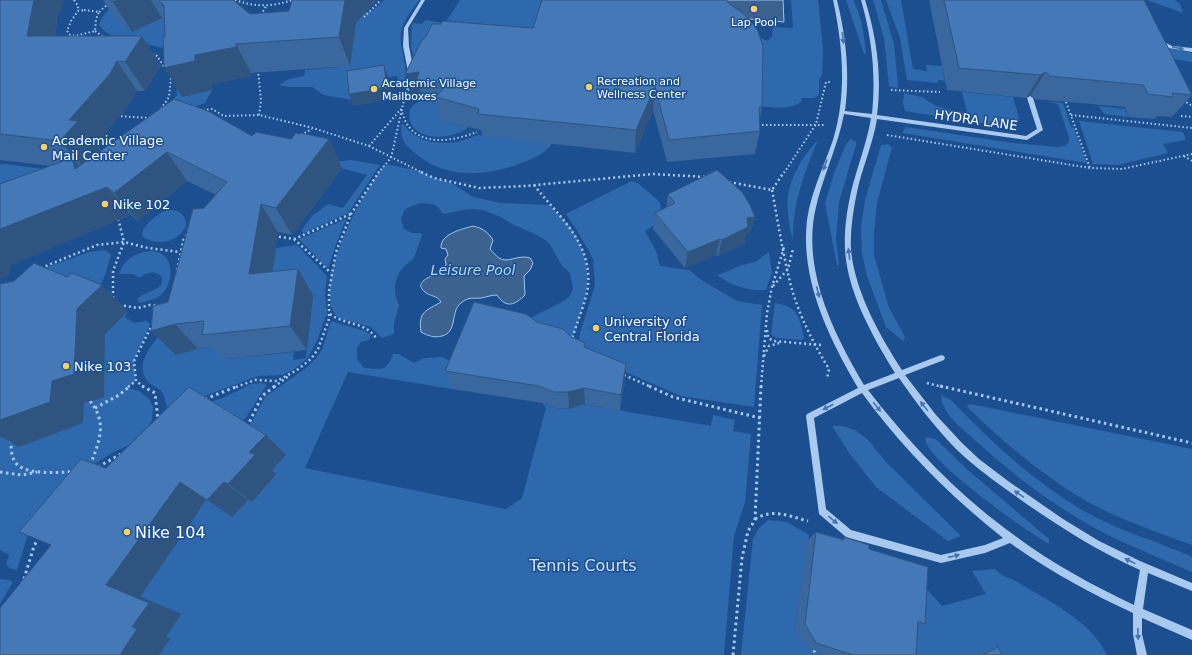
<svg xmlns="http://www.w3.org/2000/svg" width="1192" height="655" font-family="'DejaVu Sans',sans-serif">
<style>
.green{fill:#2e69ad}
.water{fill:#3c6290;stroke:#9cc4f0}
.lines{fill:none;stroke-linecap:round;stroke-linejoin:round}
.path-far2{stroke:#a9c9ee;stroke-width:2;stroke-dasharray:1.5 2.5;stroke-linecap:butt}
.path-far1{stroke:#a9c9ee;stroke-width:2.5;stroke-dasharray:2 3;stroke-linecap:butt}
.path{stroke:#a9c9ee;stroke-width:3;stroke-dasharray:2.5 3.5;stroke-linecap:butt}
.minor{fill:#a9c9ee;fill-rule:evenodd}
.wall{fill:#3a679d}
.shaded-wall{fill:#305480}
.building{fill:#4478b7;stroke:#305480}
.oneway{fill:#4674ac}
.poi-dot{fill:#ffd166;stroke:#1b4f8f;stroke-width:1.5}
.labels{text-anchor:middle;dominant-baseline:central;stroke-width:3;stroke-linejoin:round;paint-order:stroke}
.far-poi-label{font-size:11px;fill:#fff;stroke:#1b4f8f;text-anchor:start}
.street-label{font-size:13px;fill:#fff;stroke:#1b4f8f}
.poi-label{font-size:13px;fill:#fff;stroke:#1b4f8f;text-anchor:start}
.water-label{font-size:14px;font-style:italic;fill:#b5d3f5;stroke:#1b4f8f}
.near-poi-label{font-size:16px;fill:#fff;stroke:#1b4f8f;text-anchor:start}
.near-park-label{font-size:16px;fill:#cfe3fa;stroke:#1b4f8f}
</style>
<rect width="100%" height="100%" fill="#1b4f8f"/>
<!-- green -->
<g class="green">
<path d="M384,0H419C412,10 403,20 401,33C398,49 414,79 400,89V88L397,76L351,83L353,100L324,95L312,87H288L279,85L289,79L304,76L305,70L339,67L340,62L350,61L356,15L372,11Z"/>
<polygon points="460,0 542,0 535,51 416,70 411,46 412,25 413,23 422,24 425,20 445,23"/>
<path d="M791,0H818L823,48L822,75L819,80V95L814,98H802L801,102C789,111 771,107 757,106L755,35L767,41L772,37L773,27L793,28Z"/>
<path d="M846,0H853C862,16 864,36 866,54H864Z"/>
<polygon points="873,0 881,0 894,44 898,86 897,88 889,86 884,38"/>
<polygon points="886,0 901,0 913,69 927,71 926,65 942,66 945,81 938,80 938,83 907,80 900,38"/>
<polygon points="1147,0 1175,0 1180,4 1183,13"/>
<path d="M111,8L132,31L162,18L189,41L182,97L212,90L205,103L180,112L171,102L177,95L175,70L167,49L112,36L103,30L99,25C101,17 105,13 111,8Z"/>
<polygon points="1164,47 1192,53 1192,62 1169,58"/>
<polygon points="962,92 1013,97 1019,118 1015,124 1005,127 905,111 903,102 904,93 922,97 936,106 955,111 967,112"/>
<path d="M424,99L423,102L453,106L442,120L469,127C454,139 418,143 410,121C409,117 409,112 411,108C413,104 420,101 424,99Z"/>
<polygon points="1047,101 1063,103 1071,127 1074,128 1087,163 902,133 906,127 1013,143 1059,147 1065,146 1069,142 1069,137 1058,104"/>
<polygon points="1099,106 1125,109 1129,117 1104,114"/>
<polygon points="1079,121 1183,132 1186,140 1163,144 1168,153 1118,165 1093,164"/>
<path d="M403,124L410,132L421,139L431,142L445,143L458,142L478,135L552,143C547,153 534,158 524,162C491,176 448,180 419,156C413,151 406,147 403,140C401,136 402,130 401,125Z"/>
<polygon points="851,139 856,142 856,145 839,202 836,240 839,265 837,265 825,203 834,173 846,144"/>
<path d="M818,140C804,173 792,205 793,242C791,232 788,222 788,212C785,184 800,159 818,140Z"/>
<polygon points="888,144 892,147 891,151 877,203 874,233 874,255 889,308 905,337 903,341 886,327 867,276 862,253 861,227 865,200 881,145"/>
<polygon points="351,160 380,165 348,213 304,233 301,231 312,216 328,204 343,208 367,175 322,163"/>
<polygon points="0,164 6,164 50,170 0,195"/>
<path d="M385,164L419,171L434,178L450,182L473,197L500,203L549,205C557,214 568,222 574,232C598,275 585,301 571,343L522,325L534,316L560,303L569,297L573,289L570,273L562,266L549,243L541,237L510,223L501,217L483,210L472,209L462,210L445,214L442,213L439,208L433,204L420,203L407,208L404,211L401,219L404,229L412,233H421L422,235C419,242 417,253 413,259C412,261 408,263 406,265C394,275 392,292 399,305L394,323V334L382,338L371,327L338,318C309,289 364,189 385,164Z"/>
<polygon points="632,181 639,184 660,202 662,220 645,231 656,251 660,266 689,270 703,281 737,301 762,305 754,407 681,396 577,351 580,333 595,285 593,259 578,232 566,214"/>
<path d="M167,210C179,209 186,214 186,226C178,243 158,246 143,237L142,233C146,223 156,214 167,210Z"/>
<polygon points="346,219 335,247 328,269 299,239"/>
<path d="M297,245L327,276L325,294L327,313L317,341L307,359L294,369L283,375L258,376L199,398L167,408C165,399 164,391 156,387C152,385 148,383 146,379C134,362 156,339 167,328L198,349L226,345L225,359L294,352L293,360L306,358L313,295L268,300L276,248Z"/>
<path d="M105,250L111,255C107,266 106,278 99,287L26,275L89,252Z"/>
<path d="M152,251C156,252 160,252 163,255C175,263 171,287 161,295C156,299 147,301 140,303L137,300C143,290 165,292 162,277C155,270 146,272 140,278L133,274H119C123,260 136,252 152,251Z"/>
<path d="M769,252L772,273L766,290C747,291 732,286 717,275L726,272L742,265L755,262Z"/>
<path d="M775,303C798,307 799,316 804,337L802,340L776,338L771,334Z"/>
<polygon points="128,311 125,317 134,323 146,321 150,324 134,361 136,381 128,388 139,391 149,399 153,407 152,420 144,434 129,445 112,453 69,480 28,534 17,570 9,568 6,564 9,555 0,550 0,370 84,403 105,334"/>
<path d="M331,321L365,331L371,335L369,340L361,342L357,348V359L364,368C381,369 387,372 393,354H399L414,363L424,358L442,357L461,366L452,389L348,372L305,468L506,509L522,498L546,408L542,403L556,408L569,409L576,403L711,426L713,415L735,420L733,431L751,434L745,502L734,536L724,655H159L170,639L166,637L181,614L125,590L147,586L199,511L192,490L248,500L252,502L276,474L271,471L286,455L247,431L265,397L306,368L315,359L322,350Z"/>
<path d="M260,383L266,384V386C257,399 250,414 239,426L166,415L223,398L251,384Z"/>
<path d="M941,395L951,400C993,444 1037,485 1091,515C1123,532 1159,542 1192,557V572C1169,562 1147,553 1125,543C1070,518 1021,482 977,442C963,429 942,415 941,395Z"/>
<path d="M970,404L1192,449V545C1157,532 1121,520 1088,502C1045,477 1004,443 968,408L967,406Z"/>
<polygon points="832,426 842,426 855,430 867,439 886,462 961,536 948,541 876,487 850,454"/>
<path d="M927,437L935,439L939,442L969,471L1049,539V543H1047C1024,529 929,463 925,439Z"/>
<polygon points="768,520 787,522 809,535 795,630 828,655 741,655 753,539 759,528"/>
<path d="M995,569C1002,577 1011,578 1019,583C1049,601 1092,622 1107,655H898L914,575L942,606L986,594L972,571Z"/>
<polygon points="0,579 9,580 13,582 0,604"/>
</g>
<!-- water -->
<g class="water">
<polygon points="726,0 783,0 784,22 725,17"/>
<path d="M473,226C482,228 488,232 493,240L490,249C493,252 496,256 499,258C508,264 518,254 530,258L533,263L530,270L524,276L525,295C515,305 506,309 497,295C491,295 487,297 481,298C472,299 470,296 461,303C450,311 458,332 442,336C435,338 428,336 421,332C418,311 426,311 441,302C437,295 431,297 425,292C411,281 436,275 441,272C444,270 445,268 446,264L445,259L448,255L446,249L441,248C440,234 462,229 473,226Z"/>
</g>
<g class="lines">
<!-- path-far2 -->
<g class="path-far2">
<polyline points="74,0 78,6 78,11"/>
<path d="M235,0C254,7 273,7 292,0"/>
<polygon points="84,10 99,12 96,19 95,31 75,36 70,35 67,31 71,21 78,11"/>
<polyline points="99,12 108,4"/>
<polyline points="261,15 266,6"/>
<polyline points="364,17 381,0"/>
<polyline points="95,31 105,38"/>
<polyline points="152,54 157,56 165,68"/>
<polyline points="258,70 261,101 259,115"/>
<polyline points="891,90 940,92"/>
<polyline points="1183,100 1192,106"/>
<polyline points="1066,102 1090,168"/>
<polyline points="161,109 169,97 171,77"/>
<path d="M401,109C403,115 405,122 409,127C425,147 456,140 477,132"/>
<polyline points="203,110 212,109 224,116 259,115 313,128 369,146 423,173"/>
<polyline points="1071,115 1192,128"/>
<polyline points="117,116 149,118"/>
<polyline points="1181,116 1192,117"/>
<polyline points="758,125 825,125"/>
<polyline points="301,135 312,129"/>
<polyline points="887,135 1090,168 1122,169 1192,154"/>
<polyline points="369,146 401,109"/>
<polyline points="1184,156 1192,161"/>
<polyline points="378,173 391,158 404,100"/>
<polyline points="784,173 816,124 826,82 830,82"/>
</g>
<!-- path-far1 -->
<g class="path-far1">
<polyline points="421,172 434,178 479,188 525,186 653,174 706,177"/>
<polyline points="729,182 772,190 784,172"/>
<path d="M534,185C558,216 592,242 588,286C587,299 576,325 572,339"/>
<path d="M772,190C778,222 783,255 791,286C799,315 813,343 829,369L827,379"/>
<polyline points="274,236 294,239 351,214"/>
<polyline points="294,239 331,273"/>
<polyline points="41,268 97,245 124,242 148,248 180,252"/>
<polyline points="177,270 184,238 187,235"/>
<polyline points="773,286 788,269 793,249"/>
<polyline points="113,298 113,271 124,242 118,218"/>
<polyline points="119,305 138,308 150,305 157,306"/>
<path d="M330,314C344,325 366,322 376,338"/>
<polyline points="767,330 768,338 774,341 821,345"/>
<polyline points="764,356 769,346 779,343"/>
<polyline points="624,375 651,387"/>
<polyline points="927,383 943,387"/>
<polyline points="128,387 136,381"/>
<polyline points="144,387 136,381 134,361 153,323"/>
<polyline points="236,387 255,380 277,381 297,370 311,359 318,349 329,319 329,291 336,252 351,214 379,172"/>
<polyline points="274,387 290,375"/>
<polyline points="761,387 767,313 772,287 784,247"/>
</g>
<!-- path -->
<g class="path">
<polyline points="142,386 155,393 158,420"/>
<polyline points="649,386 673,397 760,418"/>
<polyline points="940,386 1192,443"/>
<polyline points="205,399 238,386"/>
<path d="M90,401C108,424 99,441 90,466"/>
<polyline points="95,408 119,395 130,386"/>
<polyline points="247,427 262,396 275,386"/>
<path d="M11,440C11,447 11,456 15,462C25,476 58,472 73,472"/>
<polyline points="98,467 121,454"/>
<polyline points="0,472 22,475 37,472"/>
<path d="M755,519C774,508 788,516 808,521"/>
<polyline points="24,579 34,546 39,537"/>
<polyline points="814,650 816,655"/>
<polyline points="733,655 742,558 748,531 755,520 761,386"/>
</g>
<!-- minor -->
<g class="minor">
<polygon points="421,0 425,0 408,28 409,46 415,77 412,89 409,91 406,89 409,77 403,46 404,28"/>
<path d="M833,0H837C846,37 850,73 845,111L872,114C876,75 872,38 861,0H865C877,38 882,76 877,115L1026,136L1037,129L1027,98L1030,96L1033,98L1043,130L1027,140L877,119C873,144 862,168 857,192C853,211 850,231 851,250C855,292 880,336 902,370L941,355L944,356L945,358L944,360L905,375L936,415L962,443L979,459L1008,481L1063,519L1099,541L1140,561L1192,583V591L1148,573L1143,609L1192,630V640L1142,618V634L1147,655H1137L1133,634V613C1090,593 1049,571 1010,543L985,553L941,563L849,538L846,537L819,514L806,416L807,414L858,388C829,338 800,280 807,220C811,192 824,166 833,140C847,94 843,46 833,0ZM844,114L871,118C867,143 857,167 851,192C847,210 844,230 845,249C847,292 873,337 895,373L864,385C834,334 801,269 816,207C823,176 838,146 844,114ZM899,378C916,403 935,427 956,449C978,470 1003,487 1028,505C1065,530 1099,552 1140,570L1134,605C1092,585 1051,563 1014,535C958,495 910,444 868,390ZM862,393C902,448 950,496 1003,538L985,545L941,555L851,530L826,509L814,418Z"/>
<polygon points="1158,39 1172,46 1192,48 1192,52 1169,48 1156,42 1156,40"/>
</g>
</g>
<!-- wall -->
<g class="wall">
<polygon points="0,0 62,11 58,12 55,36 142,36 161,66 145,91 137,91 130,103 97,144 101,150 99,152 252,136 342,168 292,235 278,232 272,272 298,269 313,295 307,350 224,359 213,347 198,349 176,355 151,331 168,302 204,208 216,195 187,181 138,221 131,215 10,265 9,275 0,278 0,184 51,166 0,160"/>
<polygon points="103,0 233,0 250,14 289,11 292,0 377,0 356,23 350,66 251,73 251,76 212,84 212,90 182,97 165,37 165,21 162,18 132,32 111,13"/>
<polygon points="929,0 1144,0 1192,95 1172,117 1157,116 1154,119 1129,117 1125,107 1035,99 1031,95 1026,98 947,90"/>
<polygon points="727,2 762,107 760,118 760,131 755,154 667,162 653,110 635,153 482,136 481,130 441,120 438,104 423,102 421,95 411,97 405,74 533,28"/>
<polygon points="668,194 755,217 750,233 746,234 744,244 718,256 716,255 685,268 653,229 655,213 666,208"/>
<polygon points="570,336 585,343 585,347 625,382 620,411 585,404 569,409 556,408 542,403 452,389 445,371"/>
<polygon points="286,455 272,470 276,474 252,502 248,500 232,517 206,500 140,597 181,614 166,637 170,639 159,655 0,655 51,545 106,468"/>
<polygon points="816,532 841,540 844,537 869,549 925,624 918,626 916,655 828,655 807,648 795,630 807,541"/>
<polygon points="998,647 1002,655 970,655"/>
</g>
<!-- shaded-wall -->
<g class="shaded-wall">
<polygon points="34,0 64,0 62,11 58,12 50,65 27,36"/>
<polygon points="118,0 151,0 162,18 132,32 113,2"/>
<polygon points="345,0 377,0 356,23 350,66 339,37"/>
<polygon points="142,36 161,66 145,91 125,62"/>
<polygon points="236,44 251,73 251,76 212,84 212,90 182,97 164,68 195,55"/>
<polygon points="117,61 137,91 130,103 97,144 101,150 85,169 60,141 69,120"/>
<polygon points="384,65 388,77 391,100 353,106 349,94"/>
<polygon points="419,72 417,80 421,95 411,97 405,74"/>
<polygon points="1046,72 1031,95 1026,98 1040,75"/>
<polygon points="655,87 653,110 635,153 636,130"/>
<polygon points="329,139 342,168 292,235 276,208"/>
<polygon points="167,152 187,181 138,221 114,193"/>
<polygon points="72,158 97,186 107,187 131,215 10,265 9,275 0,278 0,229 75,169"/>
<polygon points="261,204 278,232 268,300 249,274"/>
<polygon points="755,217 750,233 746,234 744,244 718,256 722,240 747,218"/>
<polygon points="720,239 716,255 685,268 688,252"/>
<polygon points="298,269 313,295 307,350 290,326"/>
<polygon points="102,285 128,311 105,334 104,397 84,403 83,423 19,447 0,436 0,420 52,381 77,309"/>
<polygon points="175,324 198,349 176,355 151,331"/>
<polygon points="626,364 625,382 620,411 621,395"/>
<polygon points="584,388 585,404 569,409 568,392"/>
<polygon points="266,435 286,455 272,470 276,474 252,502 228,484 249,452"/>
<polygon points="180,482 206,500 140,597 181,614 166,637 170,639 159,655 120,655 132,627 106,585"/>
<polygon points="224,482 248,500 232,517 207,500"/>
</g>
<!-- building -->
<g class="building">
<polygon points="0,0 34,0 27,36 142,36 125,62 117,61 110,74 69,120 78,121 60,141 0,134"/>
<polygon points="111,0 118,0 113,2"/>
<polygon points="158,0 233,0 250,14 289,11 292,0 345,0 339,37 236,44 236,47 195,55 195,61 164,68 163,37 165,37 164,5"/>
<polygon points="542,0 727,0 727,2 741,12 750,20 758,31 763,46 762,107 759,107 760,131 669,140 655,87 636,130 478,114 479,109 436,97 448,83 417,80 419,72 405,74 421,42 427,35 432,24 441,24 443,21 533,28"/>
<polygon points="944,0 1144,0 1192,95 1172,93 1173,97 1148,94 1143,85 1050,76 1046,72 1040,75 959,68"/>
<polygon points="384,65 387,88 349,94 347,71"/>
<polygon points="174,99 208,111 252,136 256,132 291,139 296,133 300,134 301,133 329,139 276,208 261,204 249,274 298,269 290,326 202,335 204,321 175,324 151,331 153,306 168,302 193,209 204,208 227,182 167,152 114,193 107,187 0,229 0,184 72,158 75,169"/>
<polygon points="717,170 742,192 750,205 755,217 747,218 748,227 722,240 720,239 688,252 655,213 675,203 668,194"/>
<polygon points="34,263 67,277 72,273 102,285 77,309 74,374 52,381 50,402 0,420 0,284 14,281"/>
<polygon points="474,302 526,314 537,322 563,329 570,336 585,343 584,347 626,364 621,395 584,388 568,392 554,392 539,386 445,371"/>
<polygon points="189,387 266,435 249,452 255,455 228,484 224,482 207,500 180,482 106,585 149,603 132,627 137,629 120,655 0,655 0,608 51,545 19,532 81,459 106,468"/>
<polygon points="816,532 844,540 844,537 869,545 869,549 928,567 925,624 918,621 916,655 853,655 816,643 805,624"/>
<polygon points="998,647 1002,655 983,655"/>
</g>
<!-- one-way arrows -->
<defs><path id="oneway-solid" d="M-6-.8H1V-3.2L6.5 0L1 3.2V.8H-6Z"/></defs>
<g class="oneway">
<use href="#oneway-solid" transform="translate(843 38) rotate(83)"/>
<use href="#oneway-solid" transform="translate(1178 48) rotate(11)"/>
<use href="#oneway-solid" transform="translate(825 165) rotate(110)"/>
<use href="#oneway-solid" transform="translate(849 254) rotate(-97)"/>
<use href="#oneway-solid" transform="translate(818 292) rotate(75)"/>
<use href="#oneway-solid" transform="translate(924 406) rotate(-129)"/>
<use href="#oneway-solid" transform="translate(828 407) rotate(153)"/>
<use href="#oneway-solid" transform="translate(877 407) rotate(51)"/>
<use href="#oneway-solid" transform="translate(1019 494) rotate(-145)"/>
<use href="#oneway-solid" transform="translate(833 520) rotate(40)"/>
<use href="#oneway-solid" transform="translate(954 556) rotate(-13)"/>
<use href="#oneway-solid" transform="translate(1130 561) rotate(-154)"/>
<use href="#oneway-solid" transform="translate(1138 634) rotate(88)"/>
</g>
<!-- markers -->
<g class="poi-dot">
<circle cx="754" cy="9" r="4"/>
<circle cx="589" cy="87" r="4"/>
<circle cx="374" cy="89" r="4"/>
<circle cx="44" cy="147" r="4"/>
<circle cx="105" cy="204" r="4"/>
<circle cx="596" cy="328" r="4"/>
<circle cx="66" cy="366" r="4"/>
<circle cx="127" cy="532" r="4"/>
</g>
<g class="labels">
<!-- far-poi labels -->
<g class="far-poi-label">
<text x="754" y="22" text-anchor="middle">Lap Pool</text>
<text x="597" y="81">Recreation and<tspan x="597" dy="13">Wellness Center</tspan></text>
<text x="382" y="83">Academic Village<tspan x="382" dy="13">Mailboxes</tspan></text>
</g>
<!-- street labels -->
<g class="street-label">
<text transform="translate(976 120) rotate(8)">HYDRA LANE</text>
</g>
<!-- poi labels -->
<g class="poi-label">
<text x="52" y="140">Academic Village<tspan x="52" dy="15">Mail Center</tspan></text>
<text x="113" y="204">Nike 102</text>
<text x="604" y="321">University of<tspan x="604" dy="15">Central Florida</tspan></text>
<text x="74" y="366">Nike 103</text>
</g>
<!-- water labels -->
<g class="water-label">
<text x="473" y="270">Leisure Pool</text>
</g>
<!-- near-poi labels -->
<g class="near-poi-label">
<text x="135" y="532">Nike 104</text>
</g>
<!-- near-park labels -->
<g class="near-park-label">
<text x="583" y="565">Tennis Courts</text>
</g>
</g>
</svg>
